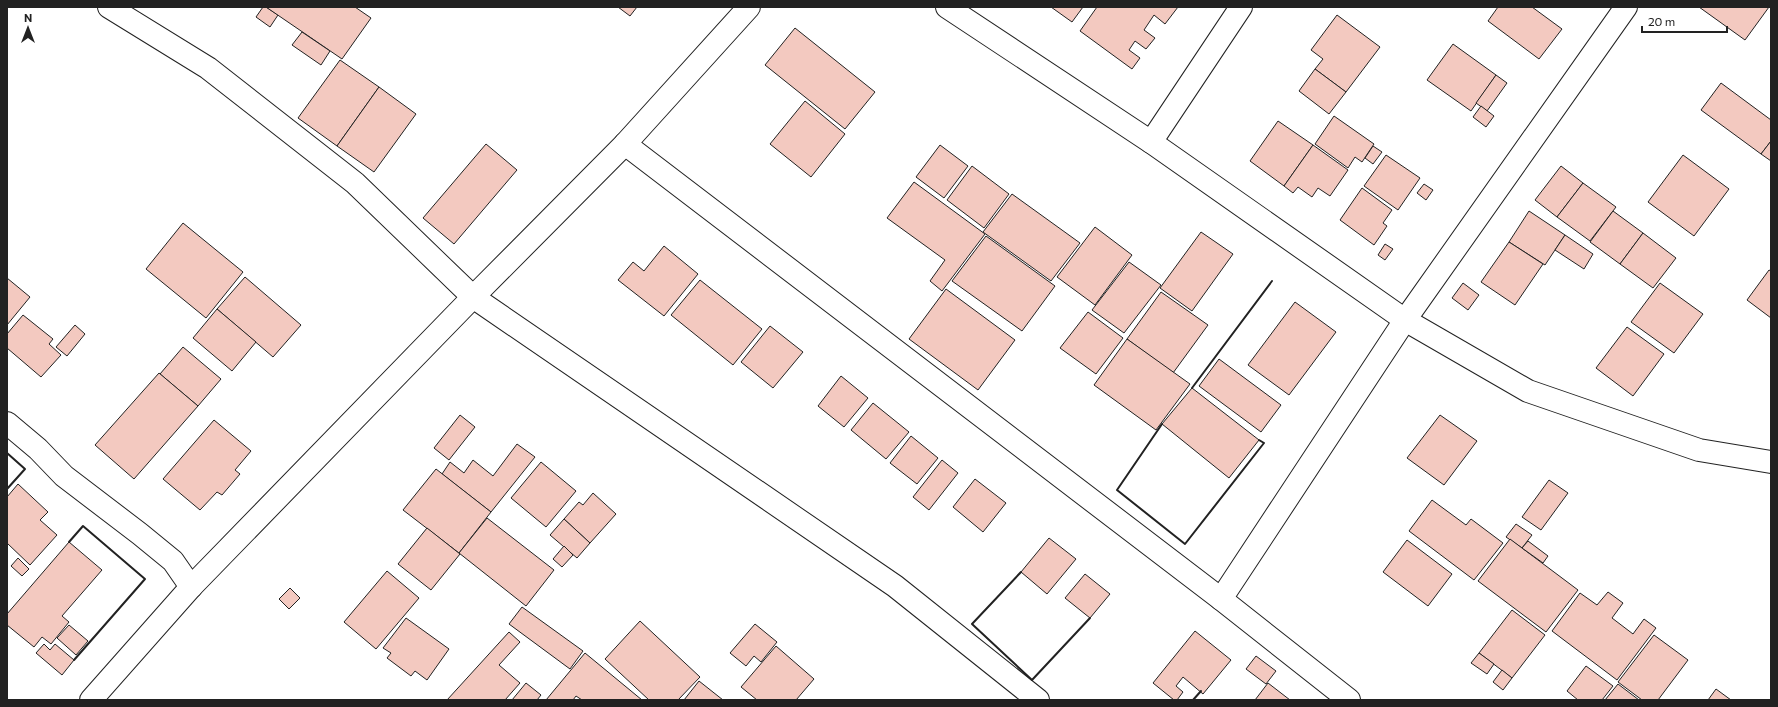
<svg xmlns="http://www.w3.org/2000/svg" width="1778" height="707" font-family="Commissioner,sans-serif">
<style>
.building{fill:#f3c9c0;stroke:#222}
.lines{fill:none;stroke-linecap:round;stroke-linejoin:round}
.minor-casing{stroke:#222;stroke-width:24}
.minor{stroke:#fff;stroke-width:22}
.wall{stroke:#222;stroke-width:2}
</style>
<rect width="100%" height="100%" fill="#fff"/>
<!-- building -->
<g class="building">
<polygon points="263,7 266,7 278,15 270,27 256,17"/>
<polygon points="266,7 355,7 371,18 342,59"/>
<polygon points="618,7 637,7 630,16"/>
<polygon points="1051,7 1083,7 1072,22"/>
<polygon points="1097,7 1178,7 1165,24 1154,15 1144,30 1155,38 1146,49 1135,41 1129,50 1140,58 1132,69 1080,31"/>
<polygon points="1498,7 1532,7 1562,29 1539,59 1488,21"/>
<polygon points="1699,7 1769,7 1745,40"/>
<polygon points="1337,15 1380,47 1346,92 1315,69 1323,59 1311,50"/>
<polygon points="795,28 875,92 845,129 765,65"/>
<polygon points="302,32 330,51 321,65 292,45"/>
<polygon points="1453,44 1496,75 1471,111 1427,80"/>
<polygon points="340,60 379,87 337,146 298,118"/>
<polygon points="1315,69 1346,92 1329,114 1299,91"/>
<polygon points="1496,75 1507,83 1487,111 1476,103"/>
<polygon points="1721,83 1771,120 1771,141 1761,154 1701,110"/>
<polygon points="379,87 416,114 374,172 337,146"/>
<polygon points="805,101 845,134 811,177 770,144"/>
<polygon points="1481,106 1494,116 1486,127 1473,117"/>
<polygon points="1334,116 1374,144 1362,162 1355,157 1348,168 1315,144"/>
<polygon points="1278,121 1313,145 1284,186 1250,161"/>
<polygon points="1771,141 1771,161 1761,154"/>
<polygon points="486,144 517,170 454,244 423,218"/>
<polygon points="940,145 968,166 944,198 916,177"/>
<polygon points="1313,145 1348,170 1330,196 1318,188 1312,197 1298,187 1293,193 1284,186"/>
<polygon points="1373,146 1382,152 1373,164 1365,158"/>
<polygon points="1386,155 1420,178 1398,210 1364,186"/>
<polygon points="1683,155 1729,189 1694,236 1648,202"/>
<polygon points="972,166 1009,194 984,228 947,200"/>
<polygon points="1561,166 1583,183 1557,217 1535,200"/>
<polygon points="914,182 985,234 942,291 930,281 945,260 887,218"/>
<polygon points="1583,183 1616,207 1590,241 1557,217"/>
<polygon points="1424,184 1433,190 1426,200 1417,193"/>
<polygon points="1362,188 1392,210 1383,223 1387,226 1374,245 1340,220"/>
<polygon points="1012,194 1080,243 1051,281 983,232"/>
<polygon points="1529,211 1565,235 1545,265 1509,242"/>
<polygon points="1613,211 1643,233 1620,264 1590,242"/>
<polygon points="183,223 243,272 206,318 146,269"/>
<polygon points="1095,227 1132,255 1095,305 1057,277"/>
<polygon points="1201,232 1233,254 1192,311 1160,288"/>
<polygon points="1643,233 1676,258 1653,288 1620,264"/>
<polygon points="1565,235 1593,254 1584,269 1555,250"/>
<polygon points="986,236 1055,286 1022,331 952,281"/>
<polygon points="1509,242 1543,264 1515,305 1481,282"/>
<polygon points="1385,244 1393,249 1385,260 1378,255"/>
<polygon points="664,246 698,274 664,316 618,280 633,262 644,271"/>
<polygon points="1129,262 1161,285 1124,333 1092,310"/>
<polygon points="1769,270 1771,271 1771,318 1747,300"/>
<polygon points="245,277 301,325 273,357 217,309"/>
<polygon points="7,278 30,297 7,325"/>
<polygon points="700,280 762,329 733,365 671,315"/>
<polygon points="1463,283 1479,295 1468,310 1452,298"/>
<polygon points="1660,283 1703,314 1674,353 1631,322"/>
<polygon points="946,289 1015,340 978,390 909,339"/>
<polygon points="1161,292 1208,325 1173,373 1127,339"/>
<polygon points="1295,302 1336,332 1289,395 1248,365"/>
<polygon points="217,309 256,342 232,371 193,338"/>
<polygon points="1088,312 1123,338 1096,374 1060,348"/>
<polygon points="23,315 53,339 49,344 61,355 41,377 7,348 7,334"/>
<polygon points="75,325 85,334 67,356 56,347"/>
<polygon points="770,326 803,352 773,388 741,362"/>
<polygon points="1627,327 1664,354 1633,396 1596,368"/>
<polygon points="1127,339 1190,384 1156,430 1094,385"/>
<polygon points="183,347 221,379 198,406 160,374"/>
<polygon points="1219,359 1281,405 1261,432 1199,386"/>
<polygon points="159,373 198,406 134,479 95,445"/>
<polygon points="841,376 868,398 844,427 818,406"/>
<polygon points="1192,388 1259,440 1229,478 1162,424"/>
<polygon points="873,403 909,432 886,459 851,430"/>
<polygon points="460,415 475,427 449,460 434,448"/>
<polygon points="1440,415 1477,441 1444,485 1407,458"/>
<polygon points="214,420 251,451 235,470 240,474 222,495 217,492 200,510 163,479"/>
<polygon points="911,436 938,458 917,484 890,463"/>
<polygon points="517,444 535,457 491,512 442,474 450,462 464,473 473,460 493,476"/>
<polygon points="942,460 958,473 929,510 913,497"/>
<polygon points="541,462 576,491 546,527 511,498"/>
<polygon points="436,469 491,512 459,553 403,510"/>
<polygon points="975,479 1006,503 983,532 953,507"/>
<polygon points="1549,480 1568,493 1541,530 1522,517"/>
<polygon points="18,484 48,512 40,520 57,535 30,565 7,543 7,497"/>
<polygon points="593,493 616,514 590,543 564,519 579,502 583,505"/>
<polygon points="1432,500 1466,525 1471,519 1503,543 1474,580 1409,531"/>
<polygon points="487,518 554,570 526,606 459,553"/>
<polygon points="564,519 590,543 577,558 550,535"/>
<polygon points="1516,524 1532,535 1522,548 1506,537"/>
<polygon points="427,528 460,554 431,590 398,564"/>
<polygon points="1049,538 1076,559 1047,594 1021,572"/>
<polygon points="1510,539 1578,590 1546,632 1478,581"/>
<polygon points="1407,540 1452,574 1428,606 1383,572"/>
<polygon points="1528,541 1548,556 1543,563 1522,548"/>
<polygon points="69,542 102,570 62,616 69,622 51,644 42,637 34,647 7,625 7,614"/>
<polygon points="564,546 573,555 562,567 553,559"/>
<polygon points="18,558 29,569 22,576 11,566"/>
<polygon points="387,571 419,598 376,649 344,622"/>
<polygon points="1085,574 1110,594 1090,618 1065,598"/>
<polygon points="290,588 300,598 289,609 279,599"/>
<polygon points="1608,592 1623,603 1612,618 1633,634 1644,619 1656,628 1617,680 1552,631 1580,593 1597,605"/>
<polygon points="522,607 583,651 570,669 509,624"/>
<polygon points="1512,610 1545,635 1512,678 1479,653"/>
<polygon points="406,618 449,649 427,680 415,671 411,676 387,658 391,653 383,648"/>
<polygon points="640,621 700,677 678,700 649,700 605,659"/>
<polygon points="755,624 777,642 761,662 754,656 746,666 730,653"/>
<polygon points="69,625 88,641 76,655 57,638"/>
<polygon points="1195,631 1231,660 1203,694 1183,677 1176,686 1183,692 1177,700 1174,700 1153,683"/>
<polygon points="509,632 520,642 499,665 520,683 505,700 447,700"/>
<polygon points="1654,635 1688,660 1658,700 1642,700 1618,682"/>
<polygon points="44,644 50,650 55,644 74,660 62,675 36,653"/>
<polygon points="776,646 814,679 796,700 757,700 741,687"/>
<polygon points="585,653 642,700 582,700 576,696 573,700 546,700"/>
<polygon points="1479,653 1494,664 1487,674 1471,663"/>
<polygon points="1256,656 1276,671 1266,684 1246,669"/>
<polygon points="1586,666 1613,686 1602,700 1578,700 1567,691"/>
<polygon points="1502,670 1512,678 1503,690 1493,682"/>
<polygon points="699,681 723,700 684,700"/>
<polygon points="526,683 541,695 537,700 512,700"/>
<polygon points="1268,683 1290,700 1255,700"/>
<polygon points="1618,684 1639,700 1605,700"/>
<polygon points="1716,689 1731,700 1708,700"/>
</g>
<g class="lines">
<defs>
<g id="minor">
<polyline points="109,7 208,68 355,183 473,297 895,586 1038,700"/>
<polyline points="947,7 1151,142 1405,320 1528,391 1699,450 1771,462"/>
<polyline points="1151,142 1241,7"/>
<polyline points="625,144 1221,599 1349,700"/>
<polyline points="7,423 38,449 64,476 140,534 173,561 191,587"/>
<polyline points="1221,599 1405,320 1626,7"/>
<polyline points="91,700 191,587 473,297 625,144 749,7"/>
</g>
</defs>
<!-- minor casing -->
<use href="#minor" class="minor-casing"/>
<!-- minor -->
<use href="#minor" class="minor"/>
<!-- wall -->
<g class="wall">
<polyline points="1192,388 1272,281"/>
<polyline points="1162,424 1117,490 1185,544 1264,443 1259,440"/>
<polyline points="7,453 25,469 7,489"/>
<polyline points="69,542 83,526 145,579 74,660"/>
<polyline points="1021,572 972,624 1032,680 1090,618"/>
<polyline points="1193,700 1201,691"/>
</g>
</g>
<!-- border -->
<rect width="1778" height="707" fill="none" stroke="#222222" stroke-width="16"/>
<!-- north arrow -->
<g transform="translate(28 28)" stroke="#ffffff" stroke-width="3" paint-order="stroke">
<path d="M0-3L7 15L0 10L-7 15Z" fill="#222222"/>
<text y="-6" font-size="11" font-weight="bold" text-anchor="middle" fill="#222222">N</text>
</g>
<!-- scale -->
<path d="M1642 26v6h85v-6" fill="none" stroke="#222222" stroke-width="2"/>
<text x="1648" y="26" font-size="12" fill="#222222" stroke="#ffffff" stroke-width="3" paint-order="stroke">20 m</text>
</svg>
